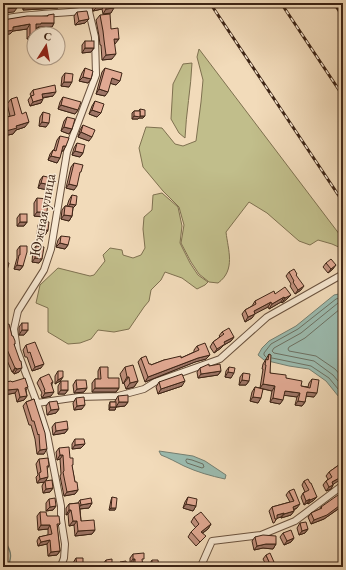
<svg xmlns="http://www.w3.org/2000/svg" width="346" height="570" font-family="'EB Garamond',serif">
<style>
.green{fill:#c1be8b;stroke:#7f7150}
.water{fill:#9bbbaf;stroke:#757f71}
.lines{fill:none;stroke-linecap:round;stroke-linejoin:round}
.shore{stroke:#6c7062;stroke-width:1}
.stream{stroke:#757f71;stroke-width:1.5}
.minor-casing{stroke:#6a523e;stroke-width:8}
.minor{stroke:#f7e8d2;stroke-width:6}
.rail-casing{stroke:#3d2415;stroke-width:3}
.rail{stroke:#f7e8d2;stroke-width:1.5;stroke-dasharray:4.5;stroke-linecap:butt}
.wall{fill:#c2917e;stroke:#3d2415}
.shaded-wall{fill:#9e7667;stroke:#3d2415}
.building{fill:#e1a993;stroke:#3d2415}
.labels{text-anchor:middle;dominant-baseline:central;stroke-width:3;stroke-linejoin:round;paint-order:stroke}
.street-label{font-size:15px;fill:#3d2415;stroke:#f7e8d2}
</style>
<rect width="100%" height="100%" fill="#f2dbba"/>
<filter id="stains"><feTurbulence type="fractalNoise" baseFrequency=".005" numOctaves="4"/><feColorMatrix values="0 0 0 0 .2 0 0 0 0 .09 0 0 0 0 .02 0 0 0 .5 -.17"/></filter>
<radialGradient id="worn" r=".72"><stop offset=".6" stop-color="#630" stop-opacity="0"/><stop offset="1" stop-color="#630" stop-opacity=".3"/></radialGradient>
<!-- green -->
<g class="green">
<path d="M199,49L343,239V249L332,244L318,240L310,245L299,241L267,213L249,202L226,232C228,250 236,270 218,283L209,282L199,274L191,262L181,243L184,225L179,207L163,191L143,167L139,148L146,127L162,128L175,144L183,146L196,141L201,102L203,80L197,57Z"/>
<path d="M192,63C191,88 186,113 185,138L179,133L171,119L173,84L183,64Z"/>
<polygon points="162,193 178,207 182,226 180,243 190,263 198,275 208,282 205,285 197,289 182,278 165,272 161,280 151,290 149,301 144,307 129,329 114,332 98,330 91,339 80,343 68,344 48,332 48,308 36,303 40,285 58,268 90,276 94,275 105,261 103,255 110,248 122,250 123,255 133,258 141,255 145,248 143,229 144,217 152,210 153,195"/>
</g>
<!-- water -->
<g class="water">
<polygon points="343,293 343,402 326,381 309,369 289,366 264,360 258,355 262,348 269,341 296,326 334,295"/>
<path d="M159,451L193,456L205,461L226,475L225,479C211,476 197,472 184,466C176,462 169,458 161,455Z"/>
</g>
<g class="lines">
<!-- shore -->
<g class="shore">
<polyline points="343,302 338,303 301,333 274,348 272,351 274,353 314,361 333,375 343,387"/>
<polyline points="343,308 340,309 305,338 289,347 288,349 289,351 316,356 335,369 343,378"/>
<polyline points="266,357 264,355 264,353 271,344 298,329 336,299 343,297"/>
<polyline points="272,358 311,366 329,378 343,395"/>
<polygon points="187,459 192,460 203,464 204,467 202,468 187,463 186,461"/>
</g>
<!-- stream -->
<path class="stream" d="M3,538C10,550 13,553 8,567"/>
<defs>
<g id="minor">
<path d="M3,19C31,13 60,14 89,10"/>
<polyline points="37,403 79,397 118,396 144,389 155,382 220,359 267,317 343,274"/>
<polyline points="62,567 61,566 64,558 65,544 61,519 61,506 47,434 37,403 17,350 14,329 18,311 44,270 51,249 67,152 96,75 95,37 87,3"/>
<polyline points="198,567 201,566 212,541 261,535 295,521 343,485"/>
</g>
</defs>
<!-- minor casing -->
<use href="#minor" class="minor-casing"/>
<!-- minor -->
<use href="#minor" class="minor"/>
<defs>
<g id="rail">
<polyline points="210,3 343,202"/>
<polyline points="281,3 343,96"/>
<polyline points="334,3 343,17"/>
</g>
</defs>
<!-- rail casing -->
<use href="#rail" class="rail-casing"/>
<!-- rail -->
<use href="#rail" class="rail"/>
</g>
<!-- wall -->
<g class="wall">
<polygon points="22,3 61,3 58,8 23,10"/>
<polygon points="92,3 113,3 111,13 103,14 102,9 93,11"/>
<polygon points="77,12 85,23 75,25 74,16"/>
<polygon points="48,15 54,23 52,27 38,27 38,28 36,28 33,39 27,39 27,29 13,31 10,34 3,20 47,16"/>
<polygon points="100,15 119,39 114,44 112,59 102,60 101,45 100,45 99,36 96,20"/>
<polygon points="85,41 94,48 91,52 82,53 82,45"/>
<polygon points="85,68 91,79 88,83 79,81 82,73"/>
<polygon points="105,68 116,85 110,83 105,96 96,94 102,72"/>
<polygon points="65,73 69,87 61,86 62,77"/>
<polygon points="33,90 53,96 43,98 41,103 30,106 28,100 31,96 30,94"/>
<polygon points="63,97 78,110 75,114 58,109 60,102"/>
<polygon points="11,99 25,127 16,130 13,134 3,136 3,118 10,116 7,104"/>
<polygon points="95,101 97,117 89,114 92,106"/>
<polygon points="140,109 143,118 139,118 138,119 132,119 132,113 134,111 139,111"/>
<polygon points="43,112 46,127 39,126 40,117"/>
<polygon points="67,117 72,129 69,134 61,131 64,121"/>
<polygon points="83,125 89,141 78,137 80,130"/>
<polygon points="60,136 63,151 62,151 57,163 48,160 50,154 53,150 54,150 57,140"/>
<polygon points="77,143 83,153 80,157 72,155 74,148"/>
<polygon points="74,163 74,190 66,188 71,167"/>
<polygon points="43,176 48,190 38,188 40,180"/>
<polygon points="72,195 73,208 72,216 69,221 61,219 62,210 65,206 67,206 69,200"/>
<polygon points="37,198 47,212 44,217 34,216 34,203"/>
<polygon points="20,214 27,222 24,226 17,226 17,218"/>
<polygon points="41,221 48,230 45,235 37,234 38,225"/>
<polygon points="61,236 68,245 65,249 56,247 58,240"/>
<polygon points="20,246 23,266 20,270 14,269 17,258 17,250"/>
<polygon points="36,246 42,259 39,263 32,262 33,250"/>
<polygon points="326,263 333,269 328,273 323,267"/>
<polygon points="289,272 297,274 296,275 301,290 295,294 290,286 291,284 286,276"/>
<polygon points="275,294 287,299 282,303 281,302 269,309 268,307 255,313 252,318 245,322 242,314 245,310 252,306 255,301"/>
<polygon points="3,321 4,325 12,336 15,344 14,345 19,372 14,374 13,372 12,372 3,351"/>
<polygon points="22,323 28,330 24,335 19,335 19,327"/>
<polygon points="222,332 234,337 231,341 224,345 221,348 214,353 210,347 213,342 220,337 219,336"/>
<polygon points="26,345 41,368 32,371 27,357 25,357 23,350"/>
<polygon points="197,346 206,359 195,362 145,382 138,362 141,358 149,364 151,365 164,360 181,358 194,352 194,350"/>
<polygon points="269,354 270,373 286,378 301,386 308,387 309,383 312,379 314,397 306,396 305,402 302,406 295,405 297,397 284,395 280,404 270,402 272,391 263,389 258,403 250,401 252,392 255,387 260,388 263,369 262,369 263,364"/>
<polygon points="209,366 221,371 218,375 198,378 197,372 200,368"/>
<polygon points="100,367 108,378 119,388 116,392 92,392 92,383 95,379 98,379 98,371"/>
<polygon points="125,367 138,381 134,387 126,389 124,383 123,384 120,374"/>
<polygon points="229,367 231,378 225,377 226,371"/>
<polygon points="58,371 63,377 60,381 55,384 55,376"/>
<polygon points="243,373 249,381 246,385 239,385 240,377"/>
<polygon points="40,378 53,382 52,384 51,396 42,398 41,395 42,393 37,383"/>
<polygon points="76,380 87,388 84,392 74,393 73,385"/>
<polygon points="61,381 68,390 65,394 58,394 58,386"/>
<polygon points="6,382 12,382 28,387 26,390 27,396 24,400 17,402 15,393 4,395 3,386"/>
<polygon points="159,382 182,386 158,394 156,387"/>
<polygon points="118,396 128,402 125,406 116,407 115,410 109,410 109,405 110,402 115,402 115,401"/>
<polygon points="76,398 82,409 74,410 73,403"/>
<polygon points="34,399 44,454 37,454 35,439 31,425 29,425 23,406 26,402"/>
<polygon points="49,402 59,409 56,413 47,415 46,406"/>
<polygon points="55,423 68,429 65,433 53,435 52,427"/>
<polygon points="75,439 81,448 72,449 72,444"/>
<polygon points="59,448 70,458 72,467 75,482 78,490 75,494 64,496 60,476 61,474 60,459 57,460 56,452"/>
<polygon points="39,459 49,466 47,469 46,481 53,488 50,492 43,493 42,486 44,482 37,483 36,477 38,475 36,464"/>
<polygon points="343,462 333,485 331,489 326,491 323,485 326,481 328,479 326,476 329,472"/>
<polygon points="304,481 317,497 314,500 308,504 307,503 304,505 301,497 303,493 305,492 302,485"/>
<polygon points="289,491 297,508 294,510 294,511 291,515 281,518 281,517 277,518 274,523 273,523 269,511 272,507 290,502 286,495"/>
<polygon points="112,497 115,510 109,510 111,500"/>
<polygon points="188,497 196,506 193,511 183,508 185,502"/>
<polygon points="49,499 56,506 53,510 46,511 46,503"/>
<polygon points="80,500 92,503 89,508 80,509 81,521 95,530 92,534 75,536 74,525 69,526 68,514 66,515 66,508 69,504 78,503"/>
<polygon points="343,502 343,504 341,507 324,519 311,524 308,517 311,513 320,509 321,507"/>
<polygon points="40,512 60,524 57,527 60,551 57,555 48,556 47,544 38,546 37,541 39,537 48,535 48,529 38,530 37,516"/>
<polygon points="194,517 211,524 208,529 203,533 202,540 196,546 188,537 191,532 196,528 191,522"/>
<polygon points="300,523 308,529 305,533 299,535 297,528"/>
<polygon points="283,533 294,538 291,542 284,545 280,537"/>
<polygon points="255,537 276,544 273,549 263,548 254,550 252,541"/>
<polygon points="133,554 142,561 143,567 132,567 132,563 130,563 130,558"/>
<polygon points="266,555 271,566 270,567 267,567 263,559"/>
<polygon points="76,558 83,566 83,567 73,567 73,563"/>
<polygon points="106,560 112,566 112,567 98,567 98,566 103,566 103,564"/>
<polygon points="152,560 159,567 149,567 149,565"/>
<polygon points="120,562 127,567 117,567"/>
</g>
<!-- shaded-wall -->
<g class="shaded-wall">
<polygon points="61,4 58,8 23,10 26,5"/>
<polygon points="106,5 102,9 93,11 97,7"/>
<polygon points="17,8 14,12 3,13 3,9"/>
<polygon points="114,8 111,13 103,14 106,9"/>
<polygon points="89,19 85,23 75,25 79,21"/>
<polygon points="41,23 54,23 52,27 38,27 38,28 33,28 36,24"/>
<polygon points="30,24 27,29 13,31 10,34 3,35 3,32 13,27"/>
<polygon points="30,35 34,35 34,37 33,39 27,39"/>
<polygon points="114,39 119,39 115,44 110,44"/>
<polygon points="85,48 94,48 91,52 82,53"/>
<polygon points="116,54 112,59 102,60 106,55"/>
<polygon points="83,77 91,79 88,83 79,81"/>
<polygon points="112,78 120,81 116,85 109,83"/>
<polygon points="64,82 72,82 69,87 61,86"/>
<polygon points="99,89 108,92 105,96 96,94"/>
<polygon points="56,92 53,96 39,98 42,94"/>
<polygon points="43,99 41,103 30,106 33,102"/>
<polygon points="61,105 78,110 75,114 58,109"/>
<polygon points="92,110 101,113 97,117 89,114"/>
<polygon points="134,116 145,116 143,118 139,118 138,119 132,119"/>
<polygon points="29,122 25,127 16,130 13,134 3,136 6,131 16,126"/>
<polygon points="42,122 49,123 46,127 39,126"/>
<polygon points="64,127 72,129 69,134 61,131"/>
<polygon points="81,132 92,137 89,141 78,137"/>
<polygon points="63,146 66,146 63,151 60,150"/>
<polygon points="75,151 83,153 80,157 72,155"/>
<polygon points="51,156 60,158 57,163 48,160"/>
<polygon points="41,183 51,185 48,190 38,188"/>
<polygon points="69,184 77,186 74,190 66,188"/>
<polygon points="70,204 76,205 72,209 67,208"/>
<polygon points="37,212 47,212 44,217 34,216"/>
<polygon points="64,215 72,216 69,221 61,219"/>
<polygon points="20,222 27,222 24,226 17,226"/>
<polygon points="41,230 48,230 45,235 37,234"/>
<polygon points="60,243 68,245 65,249 56,247"/>
<polygon points="35,258 42,259 39,263 32,262"/>
<polygon points="17,265 23,266 20,270 14,269"/>
<polygon points="336,265 333,269 328,273 331,269"/>
<polygon points="3,266 8,267 7,270 3,269"/>
<polygon points="304,286 301,290 295,294 298,290"/>
<polygon points="291,295 287,299 282,303 285,298"/>
<polygon points="284,297 281,302 269,309 272,304"/>
<polygon points="271,302 268,307 251,316 254,311"/>
<polygon points="255,314 252,318 245,322 248,317"/>
<polygon points="22,330 28,330 24,335 19,335"/>
<polygon points="234,337 231,341 224,345 221,348 214,353 217,349 224,342"/>
<polygon points="210,355 206,359 195,362 145,382 148,377 198,358"/>
<polygon points="44,364 41,368 32,371 35,367"/>
<polygon points="15,368 16,368 13,372 12,372"/>
<polygon points="22,368 19,372 14,374 17,369"/>
<polygon points="221,371 218,375 198,378 201,374"/>
<polygon points="228,372 234,373 231,378 225,377"/>
<polygon points="63,377 60,381 55,384 58,380"/>
<polygon points="127,377 129,377 124,383 123,384"/>
<polygon points="242,380 249,381 246,385 239,385"/>
<polygon points="138,381 134,387 126,389 130,383"/>
<polygon points="185,381 182,386 158,394 161,389"/>
<polygon points="263,384 275,386 272,391 260,388"/>
<polygon points="87,388 84,392 74,393 77,389"/>
<polygon points="95,388 119,388 116,392 92,392"/>
<polygon points="18,389 15,393 4,395 7,390"/>
<polygon points="61,390 68,390 65,394 58,394"/>
<polygon points="285,391 300,393 297,397 282,395"/>
<polygon points="54,392 51,396 42,398 45,393"/>
<polygon points="307,392 317,393 314,397 304,396"/>
<polygon points="27,396 24,400 17,402 20,397"/>
<polygon points="253,397 261,398 258,403 250,401"/>
<polygon points="273,398 283,400 280,404 270,402"/>
<polygon points="298,401 305,402 302,406 295,405"/>
<polygon points="119,402 128,402 125,406 116,407"/>
<polygon points="85,405 82,409 74,410 77,406"/>
<polygon points="110,407 116,407 115,410 109,410"/>
<polygon points="59,409 56,413 47,415 51,410"/>
<polygon points="68,429 65,433 53,435 56,431"/>
<polygon points="85,444 81,448 72,449 75,445"/>
<polygon points="47,449 44,454 37,454 40,450"/>
<polygon points="60,455 63,455 60,459 57,460"/>
<polygon points="343,476 343,478 329,487 332,482"/>
<polygon points="48,477 45,482 37,483 40,479"/>
<polygon points="333,485 331,489 326,491 329,487"/>
<polygon points="53,488 50,492 43,493 46,489"/>
<polygon points="78,490 75,494 64,496 67,492"/>
<polygon points="317,497 314,500 308,504 310,500"/>
<polygon points="310,499 307,503 304,505 306,501"/>
<polygon points="92,503 89,508 78,509 81,505"/>
<polygon points="343,503 341,507 324,519 311,524 314,520"/>
<polygon points="186,504 196,506 193,511 183,508"/>
<polygon points="300,504 297,508 290,511 293,507"/>
<polygon points="56,506 53,510 46,511 50,507"/>
<polygon points="111,508 116,508 115,510 109,510"/>
<polygon points="69,510 71,510 68,514 66,515"/>
<polygon points="294,511 291,515 281,518 284,514"/>
<polygon points="284,513 281,517 275,519 277,515"/>
<polygon points="73,521 77,521 74,525 69,526"/>
<polygon points="211,524 208,529 198,536 201,532"/>
<polygon points="41,525 50,525 48,529 38,530"/>
<polygon points="308,529 305,533 299,535 302,531"/>
<polygon points="95,530 92,534 75,536 78,531"/>
<polygon points="294,538 291,542 284,545 287,541"/>
<polygon points="50,540 47,544 38,546 41,542"/>
<polygon points="266,544 276,544 273,549 263,548 254,550 257,546"/>
<polygon points="60,551 57,555 48,556 51,552"/>
<polygon points="133,559 135,559 132,563 130,563"/>
<polygon points="274,562 271,566 268,567 270,564"/>
</g>
<!-- building -->
<g class="building">
<polygon points="3,3 16,3 17,8 3,9"/>
<polygon points="25,3 61,3 61,4 26,5"/>
<polygon points="96,3 113,3 114,8 106,9 106,5 97,7"/>
<polygon points="87,11 89,19 79,21 77,12"/>
<polygon points="54,14 54,23 41,23 41,24 36,24 36,34 34,34 34,35 30,35 30,24 13,27 13,30 3,32 3,20 27,16 48,16 48,15"/>
<polygon points="110,14 111,29 118,28 119,39 114,39 116,54 106,55 104,40 103,31 100,15"/>
<rect x="85" y="41" width="9" height="7"/>
<polygon points="85,68 93,71 91,79 83,77"/>
<polygon points="105,68 122,73 120,81 112,78 108,92 99,89"/>
<polygon points="65,73 73,74 72,82 64,82"/>
<polygon points="55,85 56,92 42,94 43,99 33,102 31,96 34,95 33,90"/>
<polygon points="17,97 22,114 26,112 29,122 16,126 17,128 6,131 3,118 15,115 11,99"/>
<polygon points="63,97 81,102 78,110 61,105"/>
<polygon points="95,101 104,104 101,113 92,110"/>
<polygon points="140,109 145,110 145,116 140,116"/>
<polygon points="134,111 140,111 140,117 134,116"/>
<polygon points="43,112 50,114 49,123 42,122"/>
<polygon points="67,117 75,119 72,129 64,127"/>
<polygon points="83,125 95,130 92,137 81,132"/>
<polygon points="60,136 69,138 66,146 63,146 60,158 51,156 53,150 56,151"/>
<polygon points="77,143 85,145 83,153 75,151"/>
<polygon points="74,163 83,165 81,172 80,172 77,186 69,184"/>
<polygon points="43,176 52,178 51,185 41,183"/>
<polygon points="72,195 77,196 76,205 70,204"/>
<polygon points="37,198 48,199 47,212 37,212"/>
<polygon points="65,206 73,207 72,216 64,215"/>
<rect x="20" y="214" width="7" height="8"/>
<polygon points="41,221 49,222 48,230 41,230"/>
<polygon points="61,236 70,237 68,245 60,243"/>
<polygon points="20,246 27,246 27,252 23,266 17,265 19,255 20,255"/>
<polygon points="36,246 44,247 42,259 35,258"/>
<polygon points="331,259 336,265 331,269 326,263"/>
<polygon points="3,262 9,263 8,267 3,266"/>
<polygon points="294,269 297,274 296,275 304,286 298,290 293,282 294,281 289,272"/>
<polygon points="285,287 291,295 285,298 284,297 272,304 271,302 254,311 255,314 248,317 245,310 256,304 255,301 274,291 275,294"/>
<polygon points="3,321 4,325 9,324 12,336 13,336 15,341 15,344 14,344 20,361 21,361 22,368 17,369 16,368 15,368 6,347 4,348 3,345"/>
<rect x="22" y="323" width="6" height="7"/>
<polygon points="229,328 234,337 224,342 225,344 217,349 213,342 224,334 222,332"/>
<polygon points="35,342 44,364 35,367 30,352 28,353 26,345"/>
<polygon points="205,343 210,355 198,358 148,377 141,358 146,356 149,364 151,364 151,365 164,360 181,356 181,358 199,350 197,346"/>
<polygon points="269,354 271,355 270,373 286,375 286,378 302,381 301,386 310,388 312,379 319,380 317,393 307,392 305,402 298,401 300,393 285,391 283,400 273,398 275,386 263,384 266,365 265,365 266,359 268,360"/>
<polygon points="209,364 209,366 220,364 221,371 201,374 200,368"/>
<polygon points="133,365 138,381 130,383 129,377 127,377 125,367"/>
<polygon points="100,367 108,367 108,378 119,378 119,388 95,388 95,379 101,379"/>
<polygon points="229,367 235,368 234,373 228,372"/>
<polygon points="58,371 63,371 63,377 58,380"/>
<polygon points="243,373 250,374 249,381 242,380"/>
<polygon points="49,374 53,382 51,383 54,392 45,393 44,390 45,390 40,378"/>
<polygon points="182,374 185,381 161,389 159,382"/>
<polygon points="25,378 28,387 25,388 27,396 20,397 18,389 7,390 6,382 11,381 12,382"/>
<polygon points="76,380 86,380 87,388 77,389"/>
<rect x="61" y="381" width="7" height="9"/>
<polygon points="255,387 263,389 261,398 253,397"/>
<polygon points="128,395 128,402 119,402 118,396"/>
<polygon points="84,397 85,405 77,406 76,398"/>
<polygon points="34,399 45,433 47,449 40,450 39,434 38,435 34,421 32,421 26,402"/>
<polygon points="57,401 59,409 51,410 49,402"/>
<rect x="110" y="402" width="6" height="5"/>
<polygon points="67,421 68,429 56,431 55,423"/>
<polygon points="75,439 84,439 85,444 75,445"/>
<polygon points="69,447 70,458 73,458 73,465 72,465 75,482 77,482 78,490 67,492 63,472 64,471 63,455 60,455 59,448"/>
<polygon points="48,458 49,466 47,466 48,477 40,479 39,473 41,472 39,459"/>
<polygon points="343,462 343,476 332,482 333,485 329,487 326,481 332,477 329,472"/>
<polygon points="308,479 310,483 311,483 317,497 310,500 310,499 306,501 303,493 309,490 304,481"/>
<polygon points="52,480 53,488 46,489 45,481"/>
<polygon points="294,489 300,504 293,507 294,511 284,514 284,513 277,515 277,519 275,519 272,507 294,501 289,491"/>
<polygon points="338,495 343,502 343,503 327,515 314,520 311,513 322,508 321,507"/>
<polygon points="112,497 117,498 116,508 111,508"/>
<polygon points="188,497 197,499 196,506 186,504"/>
<polygon points="55,498 56,506 50,507 49,499"/>
<polygon points="91,498 92,503 81,505 80,500"/>
<polygon points="79,503 81,521 94,520 95,530 78,531 77,521 73,521 71,510 69,510 69,504"/>
<polygon points="40,512 46,512 47,516 59,516 60,524 57,524 60,551 51,552 50,540 41,542 39,537 52,534 50,525 41,525"/>
<polygon points="201,512 211,524 201,532 206,536 200,542 191,532 199,524 194,517"/>
<polygon points="306,522 308,529 302,531 300,523"/>
<polygon points="291,530 294,538 287,541 283,533"/>
<polygon points="263,535 276,536 276,544 266,544 257,546 255,537"/>
<polygon points="144,553 144,559 142,559 143,567 135,567 135,559 133,559 133,554"/>
<polygon points="270,553 274,562 270,564 266,555"/>
<polygon points="76,558 83,558 83,566 77,567"/>
<polygon points="112,559 112,566 98,567 98,566 106,566 106,560"/>
<polygon points="152,560 158,560 159,567 152,567"/>
<polygon points="126,561 127,567 120,567 120,562"/>
</g>
<g class="labels">
<!-- street labels -->
<g class="street-label">
<text transform="translate(42 215) rotate(-79)">Южная улица</text>
</g>
</g>
<!-- margin -->
<rect width="346" height="570" fill="none" stroke="#f2dbba" stroke-width="16"/>
<rect x="4" y="4" width="338" height="562" fill="none" stroke="#3d2415" stroke-width="2"/>
<rect x="8" y="8" width="330" height="554" fill="none" stroke="#3d2415"/>
<!-- north arrow -->
<g transform="translate(46 46) rotate(11)"><circle r="19" fill="#f7e8d2" stroke="#ad9a86"/>
<path d="M0-3L7 15L0 10L-7 15Z" fill="#8f2418"/>
<text y="-6" font-size="11" font-weight="bold" text-anchor="middle" fill="#3d2415">С</text>
</g>
<rect width="100%" height="100%" filter="url(#stains)"/>
<rect width="100%" height="100%" fill="url(#worn)"/>
</svg>
